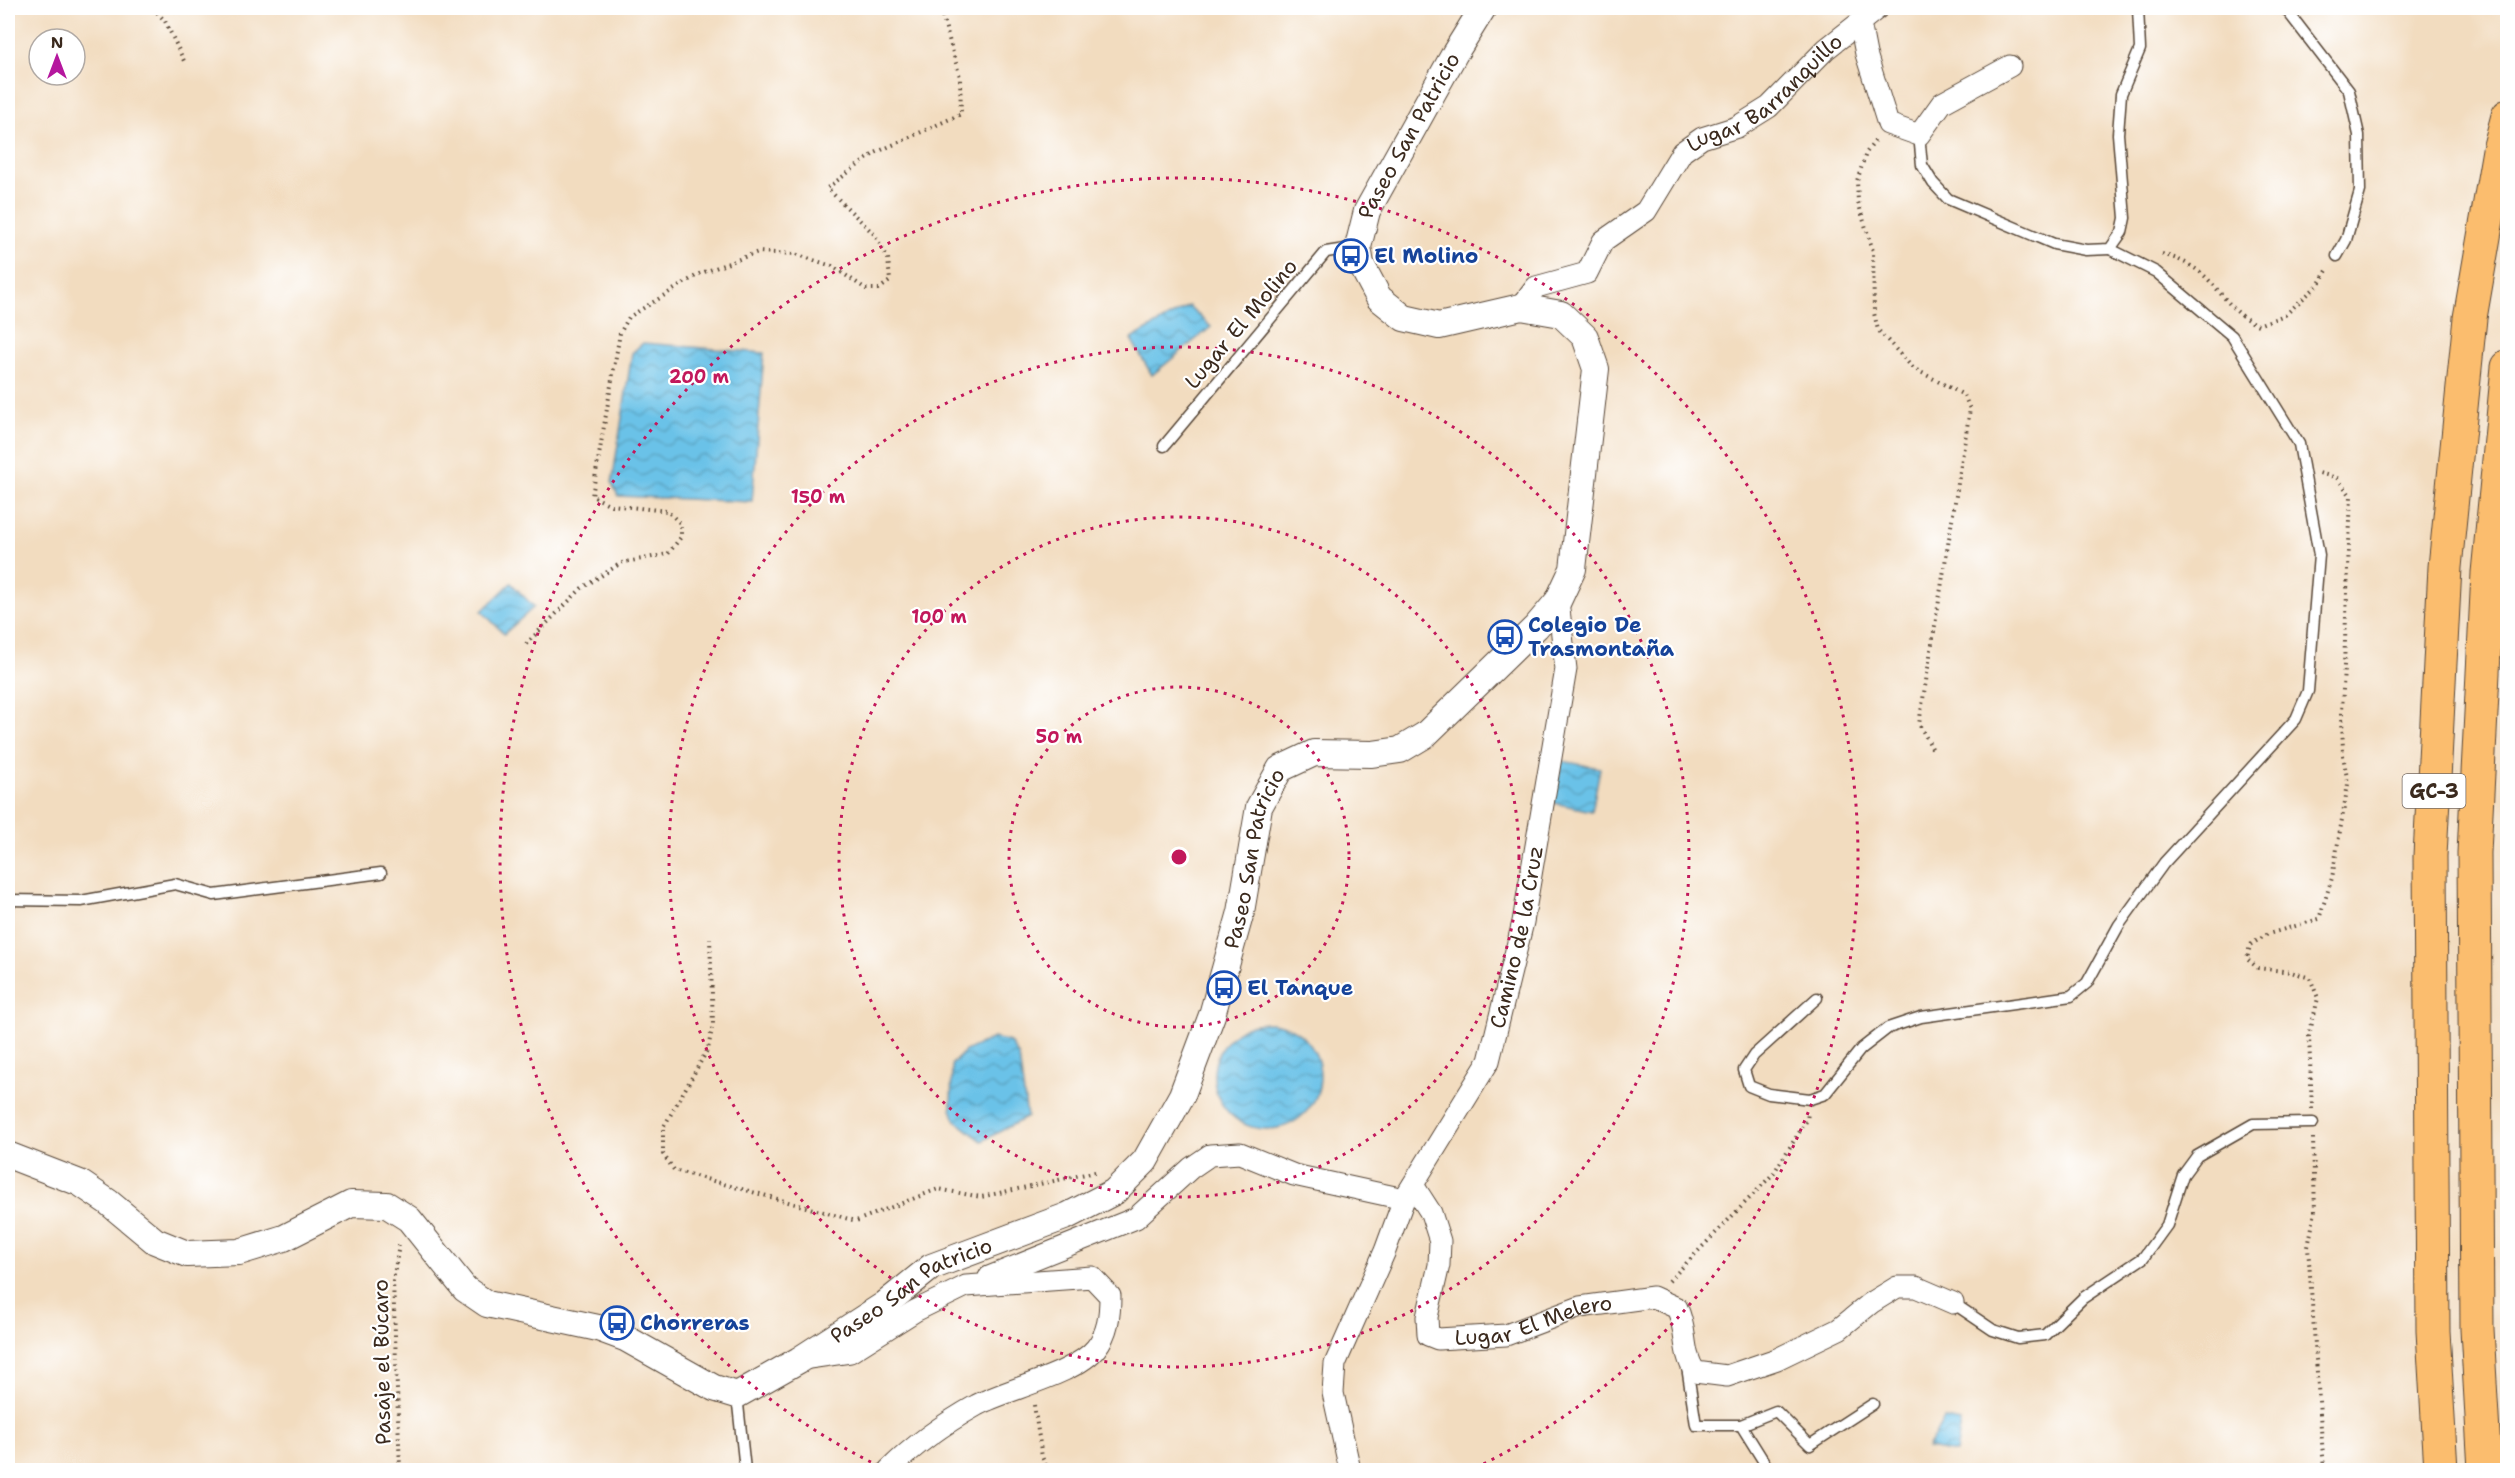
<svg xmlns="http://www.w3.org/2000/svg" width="2515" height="1478" font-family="'Shantell Sans',sans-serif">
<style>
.water{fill:url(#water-waves);stroke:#537683;stroke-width:1.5}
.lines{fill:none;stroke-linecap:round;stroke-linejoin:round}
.service-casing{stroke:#564536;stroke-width:13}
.minor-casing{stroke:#564536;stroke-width:23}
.tertiary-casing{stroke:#564536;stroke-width:28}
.motorway-casing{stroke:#564536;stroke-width:35}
.path{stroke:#564536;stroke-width:4;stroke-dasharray:1.5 4.5;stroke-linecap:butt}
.service{stroke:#fff;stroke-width:10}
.minor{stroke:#fff;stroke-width:21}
.tertiary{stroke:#fff;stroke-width:26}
.motorway{stroke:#fbbd6e;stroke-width:33}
.ring{fill:none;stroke:#c2185b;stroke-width:3;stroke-dasharray:3 6}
.labels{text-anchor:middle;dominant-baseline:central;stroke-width:4.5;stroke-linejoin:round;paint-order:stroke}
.shield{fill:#fff;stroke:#766a62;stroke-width:1.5}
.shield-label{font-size:20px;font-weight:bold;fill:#3b2a1e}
.street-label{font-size:21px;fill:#3b2a1e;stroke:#fff}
.transit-label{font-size:21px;font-weight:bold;fill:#164399;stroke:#fff;text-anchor:start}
.centre{fill:#c2185b;stroke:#fff;stroke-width:3}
.ring-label{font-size:18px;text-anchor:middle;font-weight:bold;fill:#c2185b;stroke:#fff;stroke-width:4.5;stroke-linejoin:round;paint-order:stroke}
</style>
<defs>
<pattern id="water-waves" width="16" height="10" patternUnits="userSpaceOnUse" patternTransform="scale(1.5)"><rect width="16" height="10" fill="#6bc2e8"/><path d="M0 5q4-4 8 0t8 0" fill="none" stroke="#599ebb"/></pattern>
</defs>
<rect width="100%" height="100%" fill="#fff"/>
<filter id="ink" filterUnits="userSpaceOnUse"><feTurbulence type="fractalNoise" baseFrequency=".0167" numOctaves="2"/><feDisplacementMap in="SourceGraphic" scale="12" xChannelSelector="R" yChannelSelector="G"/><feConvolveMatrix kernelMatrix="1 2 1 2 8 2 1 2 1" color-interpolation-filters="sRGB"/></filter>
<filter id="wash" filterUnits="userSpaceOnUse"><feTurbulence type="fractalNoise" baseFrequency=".008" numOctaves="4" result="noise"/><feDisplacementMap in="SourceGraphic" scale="24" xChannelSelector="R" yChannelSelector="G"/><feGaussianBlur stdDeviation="1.35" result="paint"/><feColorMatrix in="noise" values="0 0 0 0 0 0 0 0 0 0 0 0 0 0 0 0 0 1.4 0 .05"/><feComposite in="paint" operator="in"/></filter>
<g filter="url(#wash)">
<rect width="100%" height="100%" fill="#f2dcbf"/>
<!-- water -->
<g class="water">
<polygon points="1189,306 1211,327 1152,375 1131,339"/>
<polygon points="643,343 764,353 752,502 618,496 612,483 632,353"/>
<polygon points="511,583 534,607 504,634 482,611"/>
<polygon points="1562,761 1600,768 1592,811 1554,803"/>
<circle cx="1267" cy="1076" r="53"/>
<polygon points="993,1038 1010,1042 1019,1057 1027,1117 982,1141 955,1120 951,1109 952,1064 965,1051"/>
<polygon points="1944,1419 1961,1422 1956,1453 1927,1448"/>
</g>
</g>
<g filter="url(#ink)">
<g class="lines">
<defs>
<g id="service">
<polyline points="2285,8 2349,91 2359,135 2360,191 2346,240 2337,256"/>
<polyline points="1919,135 1922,165 1933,183 1948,199 2054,244 2086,250 2110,249 2122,232 2125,218 2118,134 2121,94 2140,49 2138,8"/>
<polyline points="1164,446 1326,252 1358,247"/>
<polyline points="8,900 81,901 175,884 214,895 381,873"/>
<polyline points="1817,998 1754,1055 1744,1070 1749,1086 1769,1094 1810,1099 1825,1094 1861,1049 1888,1028 1921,1017 2071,996 2087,983 2119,925 2164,863 2296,719 2308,691 2319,555 2299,444 2232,336 2156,272 2110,249"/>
<polyline points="1953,1303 1993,1330 2018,1338 2045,1335 2083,1298 2143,1258 2167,1225 2183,1175 2197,1156 2253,1124 2313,1123"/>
<polyline points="1687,1367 1696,1425 1741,1425 1776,1411 1810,1445 1873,1404"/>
<polyline points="737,1395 745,1470"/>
<polyline points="1741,1425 1769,1470"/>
</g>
<g id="minor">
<polyline points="1860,23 1866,54 1888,124 1919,135 1942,103 2010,66"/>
<path id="s1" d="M1521,307L1536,287L1587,273L1603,241L1646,211L1682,152L1702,138L1737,127L1769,107L1826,49L1878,8"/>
<path id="s2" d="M1413,1185L1431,1213L1440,1241L1439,1265L1427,1317L1428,1335L1438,1339L1506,1335L1580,1307L1653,1297L1677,1308C1688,1331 1681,1350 1695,1372L1727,1376L1777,1359L1839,1329L1871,1303L1897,1287H1916L1953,1303"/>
<polyline points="989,1277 1136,1218 1191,1168 1210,1155 1240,1153 1294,1175 1404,1199"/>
<path d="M802,1359L850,1352L915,1311L966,1286L1092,1277L1110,1296C1110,1315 1108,1333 1096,1348C1076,1374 1007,1389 977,1405C945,1423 914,1445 889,1470"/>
<path id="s3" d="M1350,1470L1333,1393L1335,1364L1385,1251L1404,1199L1489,1061L1523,922L1566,669L1558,601"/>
</g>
<g id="tertiary">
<path id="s4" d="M8,1155L80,1183L108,1202L155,1241L187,1254L239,1252L284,1238L351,1204L387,1205L409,1219L465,1289L487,1304L598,1328L625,1338L714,1388L737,1395L799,1360L884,1305L931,1267L1067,1216L1114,1192L1145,1161L1182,1095L1212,1015L1241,912L1259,807L1280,769L1314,753L1372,754L1400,750L1425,735L1536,627L1558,601L1573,569L1596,369L1585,337L1561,314L1521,307L1439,326L1404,318L1379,298L1361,264L1358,247L1367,211L1455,53L1483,8"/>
</g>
<g id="motorway">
<polyline points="2441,1470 2433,1331 2430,856 2445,567 2470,318 2499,150 2508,116"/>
<polyline points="2485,1470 2477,1329 2474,853 2488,573 2508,367"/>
</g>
</defs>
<!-- service casing -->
<use href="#service" class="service-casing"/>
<!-- minor casing -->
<use href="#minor" class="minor-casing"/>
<!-- tertiary casing -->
<use href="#tertiary" class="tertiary-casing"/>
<!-- motorway casing -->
<use href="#motorway" class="motorway-casing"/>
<!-- path -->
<g class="path">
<polyline points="153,8 165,21 185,63"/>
<polyline points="1875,141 1866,153 1857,181 1858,202 1873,251 1874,313 1878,330 1913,368 1964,395 1970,409 1919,724 1934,752"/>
<path d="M2162,254C2176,258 2188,263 2200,272C2221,289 2232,315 2258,325L2285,315L2318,285L2328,269"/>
<polyline points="526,644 582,588 621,563 668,554 681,537 681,524 667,511 611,505 592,496 620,333 629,317 699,274 758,252 795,254 832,266 866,289 879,289 890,281 888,258 875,235 827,188 875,153 961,114 960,77 940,8"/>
<polyline points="710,938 713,1024 708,1049 663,1128 663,1154 674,1170 856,1221 938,1189 981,1197 1099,1171"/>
<polyline points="2312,1109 2309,1036 2318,998 2310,978 2291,972 2258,968 2247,959 2250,945 2268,934 2319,919 2332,878 2348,784 2343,755 2342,713 2351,496 2337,478 2319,473"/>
<polyline points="2313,1138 2315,1212 2308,1247 2324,1470"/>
<polyline points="399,1245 393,1281 400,1470"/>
<polyline points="1669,1281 1773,1174 1807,1120 1808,1113"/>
<polyline points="1034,1405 1042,1457 1048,1470"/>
</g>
<!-- service -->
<use href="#service" class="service"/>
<!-- minor -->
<use href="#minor" class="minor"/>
<!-- tertiary -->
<use href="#tertiary" class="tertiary"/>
<!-- motorway -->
<use href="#motorway" class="motorway"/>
</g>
</g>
<!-- distance rings -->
<g class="ring">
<circle cx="1179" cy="857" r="170"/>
<circle cx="1179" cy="857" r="340"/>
<circle cx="1179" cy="857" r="510"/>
<path d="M887 1470A679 679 0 1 1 1471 1470"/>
</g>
<!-- icons -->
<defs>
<symbol id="bus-ring" viewBox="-11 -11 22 22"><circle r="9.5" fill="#fff" stroke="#1a4fb4" stroke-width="1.5"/><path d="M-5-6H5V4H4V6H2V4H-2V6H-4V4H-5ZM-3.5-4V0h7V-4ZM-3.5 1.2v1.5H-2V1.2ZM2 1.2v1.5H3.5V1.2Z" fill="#1a4fb4"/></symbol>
</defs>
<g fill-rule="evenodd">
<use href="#bus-ring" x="1332" y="237" width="38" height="38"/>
<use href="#bus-ring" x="1486" y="618" width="38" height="38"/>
<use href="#bus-ring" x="1205" y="969" width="38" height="38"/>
<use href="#bus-ring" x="598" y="1304" width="38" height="38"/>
</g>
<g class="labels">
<!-- shield labels -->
<rect class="shield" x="2402.5" y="774" width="63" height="34" rx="4.5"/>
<g class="shield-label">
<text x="2434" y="791">GC-3</text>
</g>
<!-- street labels -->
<g class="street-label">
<text stroke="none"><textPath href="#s1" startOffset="338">Lugar Barranquillo</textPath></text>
<text stroke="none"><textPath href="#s4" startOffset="2738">Paseo San Patricio</textPath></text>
<text transform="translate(1241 324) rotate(-50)">Lugar El Molino</text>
<text stroke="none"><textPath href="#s4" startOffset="1626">Paseo San Patricio</textPath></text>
<text stroke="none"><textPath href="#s3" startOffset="576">Camino de la Cruz</textPath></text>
<text stroke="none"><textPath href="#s4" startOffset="1032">Paseo San Patricio</textPath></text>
<text stroke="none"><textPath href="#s2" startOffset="267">Lugar El Melero</textPath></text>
<text transform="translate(382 1362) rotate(-91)">Pasaje el Búcaro</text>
</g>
<!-- transit labels -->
<g class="transit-label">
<text x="1374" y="256">El Molino</text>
<text x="1528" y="625">Colegio De<tspan x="1528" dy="24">Trasmontaña</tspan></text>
<text x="1247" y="988">El Tanque</text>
<text x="640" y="1323">Chorreras</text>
</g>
</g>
<circle cx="1179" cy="857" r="9" class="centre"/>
<g class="ring-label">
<text x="699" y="383">200 m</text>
<text x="818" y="503">150 m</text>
<text x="939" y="623">100 m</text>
<text x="1059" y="743">50 m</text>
</g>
<!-- margin -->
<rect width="2515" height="1478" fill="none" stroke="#fff" stroke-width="30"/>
<!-- north arrow -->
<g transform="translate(57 57)"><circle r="28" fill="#ffffff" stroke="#b1aaa5" stroke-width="1.5"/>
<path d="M0-4.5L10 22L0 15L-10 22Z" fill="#b5179e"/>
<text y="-9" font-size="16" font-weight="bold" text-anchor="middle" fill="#3b2a1e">N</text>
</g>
</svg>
